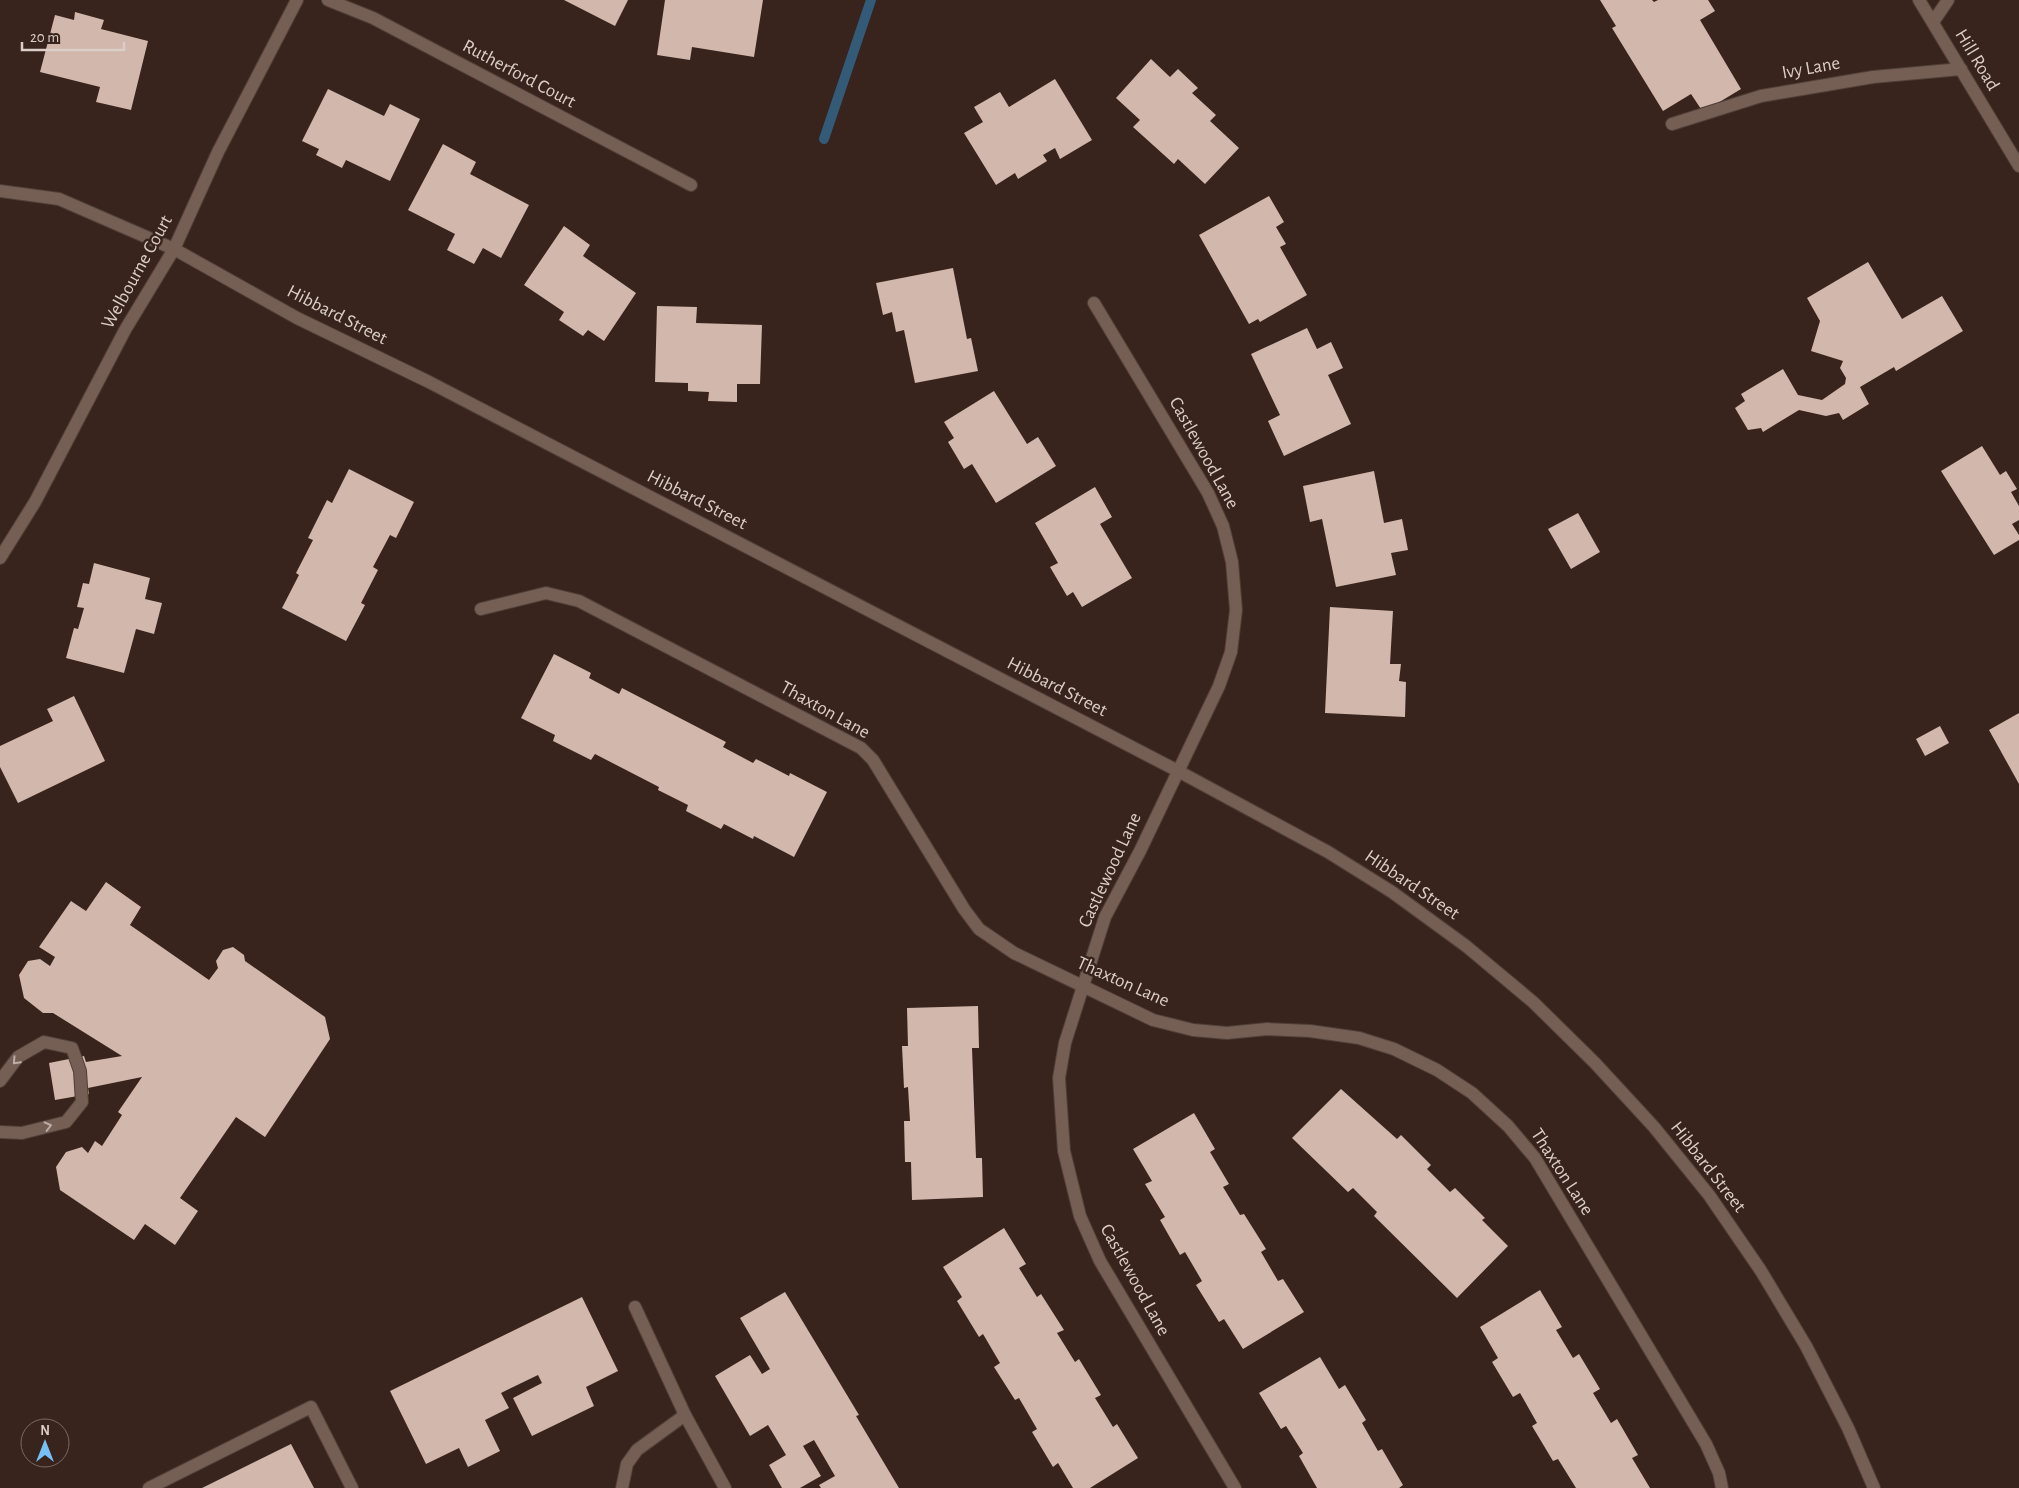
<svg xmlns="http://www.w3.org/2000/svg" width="2019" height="1488" font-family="'Alegreya Sans',sans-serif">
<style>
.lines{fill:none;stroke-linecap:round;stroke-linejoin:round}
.stream{stroke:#335b78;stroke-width:10}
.building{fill:#d1b7ac}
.lane-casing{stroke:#4f3f38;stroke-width:14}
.street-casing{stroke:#4f3f38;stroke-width:14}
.lane{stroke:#755e54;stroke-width:12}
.street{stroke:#755e54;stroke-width:12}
.oneway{stroke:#bcaca5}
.labels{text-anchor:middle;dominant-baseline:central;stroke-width:5;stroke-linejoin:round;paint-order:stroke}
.street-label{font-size:19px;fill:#dbcec8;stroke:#38241c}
</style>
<rect width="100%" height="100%" fill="#38241c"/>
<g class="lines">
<!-- stream -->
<polyline class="stream" points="824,139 871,0"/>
</g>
<!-- building -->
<g class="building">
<polygon points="564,0 628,0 615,26"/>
<polygon points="665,0 763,0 754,57 692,47 690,60 657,55"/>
<polygon points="1600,0 1652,0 1654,2 1658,0 1708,0 1715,11 1700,20 1741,89 1703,112 1691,94 1663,111 1612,28 1616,26"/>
<polygon points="75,12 104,20 101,29 148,41 131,110 96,102 100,87 40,72 55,15 74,20"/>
<polygon points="1151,59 1170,77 1178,69 1198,88 1192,93 1216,115 1210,121 1239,148 1205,184 1178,159 1174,164 1133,127 1140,120 1116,98"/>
<polygon points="1055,79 1092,140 1060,159 1055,148 1043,155 1047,161 1018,179 1015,173 996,185 964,133 983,122 974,107 1000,92 1009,107"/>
<polygon points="328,89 384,116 390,104 420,119 390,181 346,160 342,168 316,155 319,149 302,141"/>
<polygon points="443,144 476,162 470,174 529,205 501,258 483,248 474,264 447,250 455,234 408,210"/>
<polygon points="1269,196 1284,222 1276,227 1286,244 1280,247 1307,295 1260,322 1258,319 1249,324 1199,235"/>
<polygon points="564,226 590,245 583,256 636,293 604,341 588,330 583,336 559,320 564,312 524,285"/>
<polygon points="1868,262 1902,319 1942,296 1963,331 1896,371 1894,367 1860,387 1869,404 1843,420 1839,413 1826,416 1799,410 1763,432 1761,428 1748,430 1735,408 1745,401 1741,394 1783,369 1798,395 1822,400 1845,384 1846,378 1840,368 1843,361 1811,351 1820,321 1807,298"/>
<polygon points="953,268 967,339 971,338 978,371 915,383 904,330 896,332 892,312 883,315 876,283"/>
<polygon points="657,306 697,307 696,323 762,325 760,384 737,384 737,402 708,401 709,392 688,391 688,383 655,382"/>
<polygon points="1307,328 1317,349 1331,342 1343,368 1328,375 1351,424 1284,456 1268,421 1280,415 1251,354"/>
<polygon points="994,391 1027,444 1038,437 1056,466 996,503 972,464 964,469 948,442 954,438 944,422"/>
<polygon points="1982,446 2000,475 2006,471 2017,489 2011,492 2019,506 2019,520 2012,524 2019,535 2019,540 1994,555 1941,471"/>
<polygon points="349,469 414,502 396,538 390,535 373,567 378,570 361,603 365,605 346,641 282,608 299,575 296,573 313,540 308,538 327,500 332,503"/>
<polygon points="1374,471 1384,523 1402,519 1408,550 1391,553 1396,575 1336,587 1322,519 1310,522 1303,486"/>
<polygon points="1095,487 1112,517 1100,524 1132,578 1082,607 1073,592 1067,596 1050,567 1058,563 1035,523"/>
<polygon points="1578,513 1600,552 1571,569 1548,529"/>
<polygon points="94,563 150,578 145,599 162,603 154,634 136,629 124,673 66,658 74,628 78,629 84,608 77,607 83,583 89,584"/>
<polygon points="1330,607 1393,611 1390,664 1401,664 1399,681 1406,682 1405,717 1325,713"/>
<polygon points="554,654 591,673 589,678 619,694 622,688 726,742 723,747 753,763 756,759 789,776 790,773 827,792 794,857 754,836 753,839 724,824 721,829 686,811 688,805 658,790 659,787 595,754 591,760 553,741 555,735 521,718"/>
<polygon points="74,696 105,761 18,803 0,767 0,746 53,721 47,709"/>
<polygon points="2019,713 2019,784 1989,730"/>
<polygon points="1940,726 1949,743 1925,756 1916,739"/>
<polygon points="106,882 141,907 130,925 209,980 218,968 216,961 223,950 233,947 244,955 245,961 325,1017 330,1039 265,1137 236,1117 180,1198 198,1211 175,1245 145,1224 134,1240 60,1190 56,1167 66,1152 82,1147 88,1153 95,1141 102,1146 122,1115 118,1112 142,1077 88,1088 89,1094 55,1100 49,1063 84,1056 86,1062 122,1056 53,1013 43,1013 24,998 19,975 28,961 40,959 50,966 55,957 39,947 71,901 86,911"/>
<polygon points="978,1006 979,1048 972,1048 976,1158 982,1158 983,1197 912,1200 911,1162 905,1162 904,1121 910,1121 908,1087 904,1088 902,1046 908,1046 907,1008"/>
<polygon points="1341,1089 1397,1139 1401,1135 1431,1165 1427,1169 1450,1192 1455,1188 1485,1218 1482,1220 1508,1246 1457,1298 1374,1216 1377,1212 1353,1188 1348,1192 1292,1138"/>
<polygon points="1194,1113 1215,1149 1210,1152 1229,1184 1223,1187 1240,1215 1244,1214 1266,1249 1261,1252 1278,1281 1283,1279 1304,1312 1243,1349 1224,1319 1219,1322 1196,1285 1202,1281 1185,1252 1180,1255 1160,1220 1165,1217 1145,1184 1152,1181 1133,1149"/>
<polygon points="1004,1228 1026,1264 1019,1268 1037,1297 1041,1294 1064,1330 1057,1333 1075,1362 1079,1359 1101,1395 1095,1398 1113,1427 1117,1424 1138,1458 1090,1488 1073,1488 1058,1463 1053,1467 1032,1432 1037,1429 1019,1398 1015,1400 994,1367 1000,1363 983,1334 979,1337 957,1301 962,1297 943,1267"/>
<polygon points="1540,1290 1562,1327 1556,1330 1573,1358 1579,1354 1600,1389 1593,1393 1611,1423 1617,1419 1638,1455 1632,1458 1650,1488 1576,1488 1558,1459 1553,1461 1532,1426 1537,1423 1520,1393 1513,1397 1492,1362 1498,1358 1480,1327"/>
<polygon points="785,1292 859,1415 856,1416 899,1488 821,1488 819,1485 835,1476 814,1440 803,1446 821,1476 800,1488 782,1488 769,1465 786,1455 768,1425 750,1436 715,1376 750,1355 762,1374 770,1369 740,1318"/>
<polygon points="582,1297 618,1371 586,1387 594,1406 532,1436 513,1398 542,1383 538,1375 501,1393 509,1408 485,1420 500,1451 468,1467 459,1448 426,1464 390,1391"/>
<polygon points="1320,1357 1339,1389 1345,1385 1366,1420 1362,1423 1378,1451 1382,1449 1403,1485 1399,1488 1317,1488 1299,1456 1303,1453 1286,1426 1281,1429 1259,1393"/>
<polygon points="291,1444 314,1488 202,1488"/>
</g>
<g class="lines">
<defs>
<g id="lane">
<polyline points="0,1081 18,1057 44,1042 72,1048 80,1071 82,1102 66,1122 22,1133 0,1132"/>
<polyline points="149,1488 311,1407 352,1488"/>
</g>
<g id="street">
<polyline points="328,0 373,18 691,185"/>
<polyline points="1919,0 2019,166"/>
<polyline points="1933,22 1948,0"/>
<polyline points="1672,124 1761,96 1873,77 1961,69"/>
<polyline points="0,191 59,199 174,249 297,318 429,382 1178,771 1328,852 1392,892 1466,946 1533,1002 1595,1063 1654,1127 1709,1195 1761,1271 1806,1346 1848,1428 1874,1488"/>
<polyline points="1094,303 1208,493 1223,526 1232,562 1236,610 1231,652 1219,686 1140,851 1105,917 1065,1043 1059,1078 1064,1151 1080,1216 1100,1261 1235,1488"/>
<polyline points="0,558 35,502 125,330 174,249 218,152 297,0"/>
<polyline points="481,609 546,593 579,601 861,748 873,760 964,909 979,929 1014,953 1153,1020 1193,1030 1227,1033 1267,1029 1310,1031 1359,1038 1394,1049 1437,1070 1472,1093 1508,1126 1535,1158 1706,1444 1719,1473 1722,1488"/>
<polyline points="635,1307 685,1415 725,1488"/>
<polyline points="622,1488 627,1464 637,1450 685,1415"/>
</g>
</defs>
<!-- lane casing -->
<use href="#lane" class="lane-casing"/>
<!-- street casing -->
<use href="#street" class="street-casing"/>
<!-- lane -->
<use href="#lane" class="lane"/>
<!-- street -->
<use href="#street" class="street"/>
</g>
<!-- one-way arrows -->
<defs><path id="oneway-chevron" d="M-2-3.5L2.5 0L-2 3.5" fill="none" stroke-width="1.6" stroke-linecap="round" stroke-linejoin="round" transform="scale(1.25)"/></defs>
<g class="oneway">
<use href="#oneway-chevron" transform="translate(16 1061) rotate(133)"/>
<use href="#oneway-chevron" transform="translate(48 1126) rotate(-14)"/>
</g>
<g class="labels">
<!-- street labels -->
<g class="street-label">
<text transform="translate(1977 60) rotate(59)">Hill Road</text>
<text transform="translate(1811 68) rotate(-10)">Ivy Lane</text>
<text transform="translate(519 74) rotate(28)">Rutherford Court</text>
<text transform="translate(137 272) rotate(-61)">Welbourne Court</text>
<text transform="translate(337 315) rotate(27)">Hibbard Street</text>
<text transform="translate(1204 453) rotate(61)">Castlewood Lane</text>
<text transform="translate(697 500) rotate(27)">Hibbard Street</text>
<text transform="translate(1057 687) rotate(27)">Hibbard Street</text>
<text transform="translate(825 710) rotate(29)">Thaxton Lane</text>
<text transform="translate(1110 870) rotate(-65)">Castlewood Lane</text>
<text transform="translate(1412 885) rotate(34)">Hibbard Street</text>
<text transform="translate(1123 982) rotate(24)">Thaxton Lane</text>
<text transform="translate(1708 1167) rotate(52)">Hibbard Street</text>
<text transform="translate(1562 1172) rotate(57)">Thaxton Lane</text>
<text transform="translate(1135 1280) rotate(61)">Castlewood Lane</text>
</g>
</g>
<!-- north arrow -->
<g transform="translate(45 1443)"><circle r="24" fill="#38241c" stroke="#796861"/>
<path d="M0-4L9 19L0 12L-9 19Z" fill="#75c0f6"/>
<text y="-8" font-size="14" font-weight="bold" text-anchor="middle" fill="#dbcec8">N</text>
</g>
<!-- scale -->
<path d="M22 42v8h102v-8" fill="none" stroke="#dbcec8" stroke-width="2.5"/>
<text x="30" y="42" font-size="15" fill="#dbcec8" stroke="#38241c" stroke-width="4" paint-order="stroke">20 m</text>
</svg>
